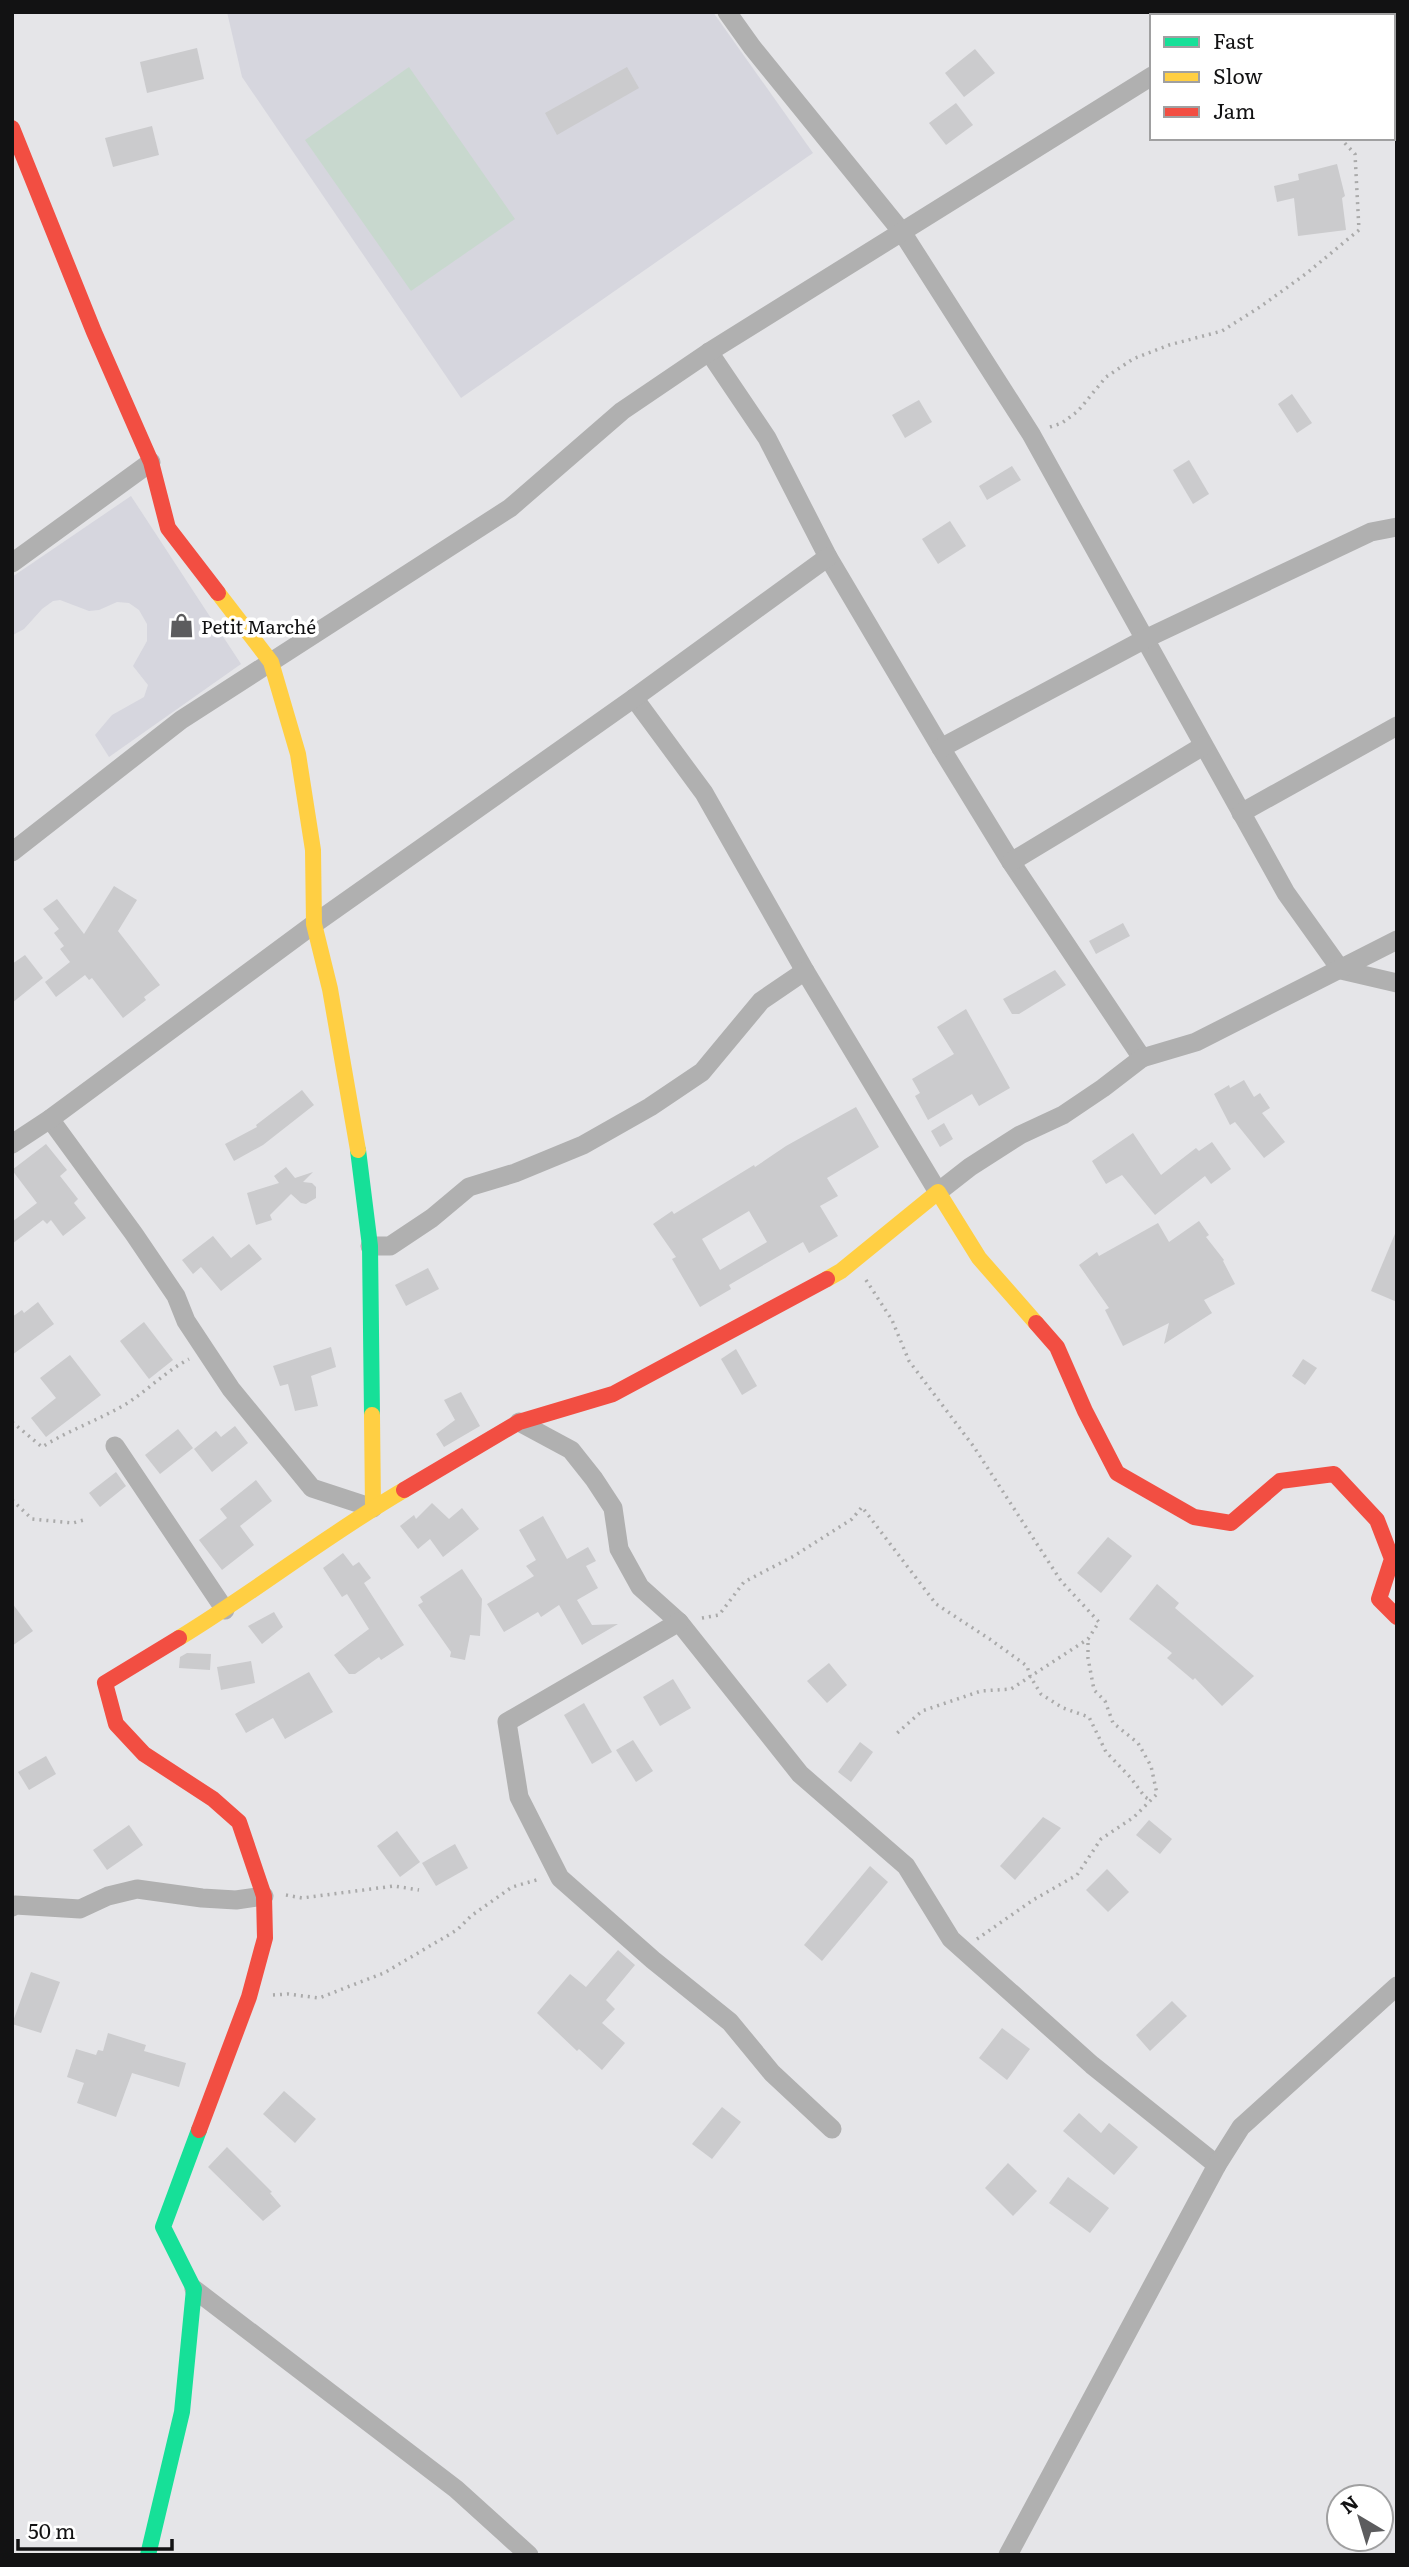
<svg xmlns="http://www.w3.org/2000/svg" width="1409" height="2567" font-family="Literata,serif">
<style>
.built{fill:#d6d6de}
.green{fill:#c8d8ce}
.building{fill:#cbcbcd;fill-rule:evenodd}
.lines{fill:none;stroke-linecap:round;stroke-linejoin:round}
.path{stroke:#aaa;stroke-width:3.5;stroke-dasharray:2 5;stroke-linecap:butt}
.street{stroke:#b0b0b0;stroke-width:19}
.fast{stroke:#16e098;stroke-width:16}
.slow{stroke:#ffcf43;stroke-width:16}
.jam{stroke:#f24e42;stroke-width:16}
.labels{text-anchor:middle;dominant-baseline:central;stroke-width:7;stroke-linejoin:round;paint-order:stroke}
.poi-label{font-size:19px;fill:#121213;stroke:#fff;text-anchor:start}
</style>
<rect width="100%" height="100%" fill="#e5e5e8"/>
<!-- built -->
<g class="built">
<polygon points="227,12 713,12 813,153 461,398 242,77"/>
<polygon points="131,496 241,664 109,757 95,735 112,715 144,697 148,685 133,666 147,641 147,624 139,610 129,603 117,602 99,610 89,611 60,600 53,601 42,609 24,629 13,635 12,577"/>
</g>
<!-- green -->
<polygon class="green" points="409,67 515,219 411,291 305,140"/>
<!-- building -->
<g class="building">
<polygon points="197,48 204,79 147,93 140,62"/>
<polygon points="975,49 995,73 964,97 945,73"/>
<polygon points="627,67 639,88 557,135 545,113"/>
<polygon points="956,103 973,125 946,145 929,123"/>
<polygon points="152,126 159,155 113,167 105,138"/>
<polygon points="1337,164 1345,196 1342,198 1346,230 1298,236 1294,198 1277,202 1274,186 1299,180 1298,174"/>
<polygon points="1292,394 1312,423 1297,433 1278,404"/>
<polygon points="919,400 932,422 905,438 892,415"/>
<polygon points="1189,460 1209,494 1193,504 1173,470"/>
<polygon points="1012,466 1021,480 987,500 979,486"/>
<polygon points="950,521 966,546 938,564 922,539"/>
<polygon points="114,886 137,900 118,931 160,985 144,997 146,1000 123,1018 92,978 89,980 85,975 56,997 45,982 70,962 60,949 64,946 54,933 59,929 43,909 57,899 84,934"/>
<polygon points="1123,923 1130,936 1096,954 1089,941"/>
<polygon points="25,955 43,978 12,1003 12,964"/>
<polygon points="1055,970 1066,985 1019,1014 1012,1014 1003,999"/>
<polygon points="966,1009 1010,1088 979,1106 972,1094 928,1120 915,1096 920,1093 912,1079 954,1054 937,1027"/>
<polygon points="1244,1080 1254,1097 1260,1093 1270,1108 1262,1113 1285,1142 1264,1158 1235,1122 1230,1125 1214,1094 1229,1085 1230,1088"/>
<polygon points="302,1090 314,1105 263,1145 234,1161 225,1144 257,1127 256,1125"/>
<path d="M856,1107L879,1147L827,1178L838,1196L820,1206L838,1236L809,1253L803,1242L729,1285L731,1289L700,1307L672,1259L676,1257L653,1224L672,1211L674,1214L754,1165L755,1167L786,1146ZM749,1211L767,1242L720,1270L702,1239Z"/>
<polygon points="944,1123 953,1139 940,1147 931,1131"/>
<polygon points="1133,1133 1161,1175 1196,1148 1199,1151 1212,1142 1231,1169 1211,1184 1205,1176 1155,1215 1122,1175 1106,1184 1092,1161"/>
<polygon points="46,1144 67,1170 60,1176 78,1199 74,1203 86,1218 63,1236 51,1220 47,1224 43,1220 12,1244 12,1222 37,1203 12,1170"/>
<polygon points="286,1167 295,1178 313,1172 303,1182 312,1183 316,1187 316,1198 306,1204 301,1203 291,1194 270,1215 272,1220 256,1225 247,1193 279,1183 274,1176"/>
<polygon points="1199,1221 1209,1235 1206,1237 1224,1260 1223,1261 1235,1284 1204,1300 1212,1313 1164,1344 1169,1323 1123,1346 1105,1310 1109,1308 1079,1265 1097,1252 1099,1256 1158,1223 1169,1242"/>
<polygon points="1397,1229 1397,1302 1371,1291"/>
<polygon points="213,1236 231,1258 249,1244 262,1259 221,1291 201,1267 193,1274 182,1260"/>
<polygon points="428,1268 439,1289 406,1306 395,1285"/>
<polygon points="38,1302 54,1324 12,1355 12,1317 22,1310 24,1313"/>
<polygon points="144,1322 173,1360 149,1379 120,1341"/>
<polygon points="331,1347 336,1367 311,1376 318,1406 295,1411 288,1384 280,1386 273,1366"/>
<polygon points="736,1349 757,1386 742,1395 721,1359"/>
<polygon points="70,1355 101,1395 46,1437 31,1418 56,1398 40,1378"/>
<polygon points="1303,1359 1317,1368 1305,1385 1292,1376"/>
<polygon points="461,1392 480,1426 444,1447 436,1434 455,1420 444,1400"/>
<polygon points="235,1426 248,1443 212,1472 194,1449 216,1431 221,1437"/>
<polygon points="178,1429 193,1448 160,1474 145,1455"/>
<polygon points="116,1472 126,1486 100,1507 89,1493"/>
<polygon points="256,1480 272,1501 240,1526 254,1545 222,1570 199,1540 227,1518 220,1509"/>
<polygon points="432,1503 449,1519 462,1508 479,1529 443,1557 430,1539 418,1549 400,1526 414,1515 416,1519"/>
<polygon points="543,1516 567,1559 588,1547 596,1561 586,1566 598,1588 577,1600 592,1625 618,1624 582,1645 559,1605 541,1617 538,1612 504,1632 487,1604 534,1576 526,1566 536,1560 519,1530"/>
<polygon points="1108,1537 1132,1556 1101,1593 1077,1573"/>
<polygon points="343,1553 353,1566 359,1562 371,1578 364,1583 404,1645 381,1660 379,1657 355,1674 349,1674 334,1655 369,1629 347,1594 342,1597 323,1568"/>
<polygon points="462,1569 482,1599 480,1636 470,1635 465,1660 450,1657 451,1652 418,1605 423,1602 420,1597"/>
<polygon points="1157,1584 1179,1603 1175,1608 1254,1676 1222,1706 1195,1678 1193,1680 1167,1658 1172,1653 1129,1619"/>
<polygon points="12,1603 33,1631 12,1646"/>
<polygon points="274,1612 283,1627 262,1644 248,1626"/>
<polygon points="187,1653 211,1654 210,1670 179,1668 180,1657"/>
<polygon points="251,1661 255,1683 221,1690 217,1667"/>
<polygon points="829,1663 847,1685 827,1703 807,1681"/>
<polygon points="309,1672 333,1712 285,1739 273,1718 246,1733 235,1714"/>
<polygon points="673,1679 691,1708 660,1726 643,1697"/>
<polygon points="584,1703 612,1752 592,1764 564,1715"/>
<polygon points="633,1740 653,1771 636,1782 616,1750"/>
<polygon points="860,1742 873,1752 851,1782 838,1772"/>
<polygon points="46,1756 56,1774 29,1790 18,1772"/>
<polygon points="1043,1817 1061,1828 1015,1880 1000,1866"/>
<polygon points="1149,1820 1172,1839 1160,1854 1136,1835"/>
<polygon points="129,1825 143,1845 107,1870 93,1850"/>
<polygon points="397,1831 420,1862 400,1877 377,1846"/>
<polygon points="455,1844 468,1868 436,1886 422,1863"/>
<polygon points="870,1866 888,1882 822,1961 804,1945"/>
<polygon points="1107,1869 1129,1892 1108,1912 1086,1890"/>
<polygon points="618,1950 635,1965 606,2000 615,2009 602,2023 625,2043 602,2070 579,2049 577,2051 537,2013 570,1974 586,1987"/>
<polygon points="31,1972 60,1982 41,2033 12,2024"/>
<polygon points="1172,2001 1187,2016 1150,2051 1136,2035"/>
<polygon points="1002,2028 1030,2049 1007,2080 979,2058"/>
<polygon points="108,2033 146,2045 144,2051 186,2063 179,2087 132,2073 116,2117 77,2103 84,2083 67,2077 76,2049 96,2055 98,2050 103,2051"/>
<polygon points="284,2091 316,2119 295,2143 263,2114"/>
<polygon points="722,2107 741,2122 712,2159 692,2144"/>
<polygon points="1079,2113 1101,2133 1109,2123 1138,2147 1114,2175 1063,2131"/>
<polygon points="227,2147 272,2192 270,2193 281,2206 263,2221 208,2167"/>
<polygon points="1008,2163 1037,2191 1013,2216 985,2188"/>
<polygon points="1068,2177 1109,2208 1090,2233 1049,2203"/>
</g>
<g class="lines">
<!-- path -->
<g class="path">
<polyline points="1393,94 1397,93"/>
<polyline points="1050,427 1062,423 1078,411 1106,377 1133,359 1169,345 1222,331 1260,307 1307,273 1359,230 1355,154 1340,138"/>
<polyline points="866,1280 892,1320 909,1361 974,1447 1061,1581 1099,1622 1088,1639 1011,1689 981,1691 922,1711 895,1735"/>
<path d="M12,1422L42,1447C69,1430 99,1420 126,1404C148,1390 166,1371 189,1359"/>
<polyline points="12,1500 32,1519 73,1523 87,1519"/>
<polyline points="702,1618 719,1615 744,1582 794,1556 852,1519 862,1507 936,1604 991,1640 1027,1666 1030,1676 1041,1694 1063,1708 1089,1717 1106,1752 1130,1777 1145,1797 1150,1800"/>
<polyline points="286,1895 302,1898 394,1886 419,1890"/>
<polyline points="977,1939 1033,1900 1077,1875 1101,1839 1134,1817 1157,1794 1151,1766 1138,1743 1113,1723 1105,1701 1094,1690 1088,1658 1088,1639"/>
<polyline points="273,1995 288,1994 319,1998 384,1973 457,1930 471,1916 512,1887 540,1879"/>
</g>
<!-- street -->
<g class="street">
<polyline points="727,12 752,47 902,232 1031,434 1286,893 1341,970 1397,983"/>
<polyline points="1256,16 1266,12"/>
<polyline points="709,352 767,438 828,557 941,748 1011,862 1142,1058"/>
<polyline points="12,563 151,462"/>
<polyline points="634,698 704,793 805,971 938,1192 970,1167 1020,1135 1063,1115 1103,1088 1142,1058 1196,1042 1397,940"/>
<polyline points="941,748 1145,639 1371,532 1397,527"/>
<polyline points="1241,813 1397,726"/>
<polyline points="12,852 181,720 510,508 622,411 709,352 1152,76"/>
<polyline points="1011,862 1203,746"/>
<polyline points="50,1119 134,1234 176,1296 186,1321 231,1389 312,1488 373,1508"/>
<polyline points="12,1144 50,1119 314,924 634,698 828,557"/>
<polyline points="370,1246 390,1246 432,1218 469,1187 515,1173 583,1145 650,1107 702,1072 761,1001 805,971"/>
<polyline points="519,1422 571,1450 594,1479 613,1508 619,1549 640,1587 679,1622 800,1774 906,1866 951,1939 1092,2065 1217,2165"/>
<polyline points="115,1446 225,1610"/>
<polyline points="679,1622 507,1722 519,1797 560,1878 653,1960 730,2022 772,2073 832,2129"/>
<polyline points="12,1907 15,1905 80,1909 108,1896 137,1889 202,1898 236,1900 264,1896"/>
<polyline points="194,2289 456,2489 529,2555"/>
<polyline points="1008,2555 1217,2165 1241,2127 1397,1986"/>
</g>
<!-- fast -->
<g class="fast">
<polyline points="358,1150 370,1246 372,1415"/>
<polyline points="148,2555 182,2412 194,2289 163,2227 199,2130"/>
</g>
<!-- slow -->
<g class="slow">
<polyline points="218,593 271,662 298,754 313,850 314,924 330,989 358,1150"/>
<polyline points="827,1279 841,1271 938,1192 979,1258 1036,1323"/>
<polyline points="372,1415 373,1508"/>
<path d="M179,1638C256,1591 327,1535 404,1490"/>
</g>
<!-- jam -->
<g class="jam">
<polyline points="12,128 94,332 151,462 168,528 218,593"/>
<polyline points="1036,1323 1057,1347 1085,1411 1117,1473 1194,1517 1231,1523 1280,1481 1334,1474 1377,1520 1392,1559 1379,1599 1397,1617"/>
<polyline points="404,1490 519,1422 613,1394 827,1279"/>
<polyline points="179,1638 105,1683 116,1724 144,1754 213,1799 239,1822 264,1896 265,1938 249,1997 199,2130"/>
</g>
</g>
<!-- icons -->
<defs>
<symbol id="shop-bare" viewBox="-9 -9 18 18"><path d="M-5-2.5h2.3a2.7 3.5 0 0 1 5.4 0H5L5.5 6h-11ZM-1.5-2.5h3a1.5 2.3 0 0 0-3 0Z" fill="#5c5c5e" stroke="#fff" stroke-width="2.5" paint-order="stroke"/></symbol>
</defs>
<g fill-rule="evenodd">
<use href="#shop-bare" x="164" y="608" width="35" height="35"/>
</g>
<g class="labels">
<!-- poi labels -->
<g class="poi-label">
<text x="201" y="626">Petit Marché</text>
</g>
</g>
<!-- border -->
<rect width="1409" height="2567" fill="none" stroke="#121213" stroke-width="28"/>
<!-- legend -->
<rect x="1150" y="14" width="245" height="126" fill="#ffffff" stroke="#a0a0a1" stroke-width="2"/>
<rect x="1164" y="37" width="35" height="10" fill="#16e098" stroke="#a0a0a1" stroke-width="2"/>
<text x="1213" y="49" font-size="21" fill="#121213">Fast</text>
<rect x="1164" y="72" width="35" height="10" fill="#ffcf43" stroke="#a0a0a1" stroke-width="2"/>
<text x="1213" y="84" font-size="21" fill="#121213">Slow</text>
<rect x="1164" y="107" width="35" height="10" fill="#f24e42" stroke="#a0a0a1" stroke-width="2"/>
<text x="1213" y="119" font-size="21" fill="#121213">Jam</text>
<!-- north arrow -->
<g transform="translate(1360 2518) rotate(322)"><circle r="33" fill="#ffffff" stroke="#a0a0a1" stroke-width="2"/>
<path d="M0-5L12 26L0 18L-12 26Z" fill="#5c5c5e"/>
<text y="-10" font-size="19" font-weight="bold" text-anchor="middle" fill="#121213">N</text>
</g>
<!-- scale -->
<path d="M18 2539v10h154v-10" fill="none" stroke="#121213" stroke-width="3.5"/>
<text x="28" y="2539" font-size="21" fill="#121213" stroke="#ffffff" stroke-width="5" paint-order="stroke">50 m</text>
</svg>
